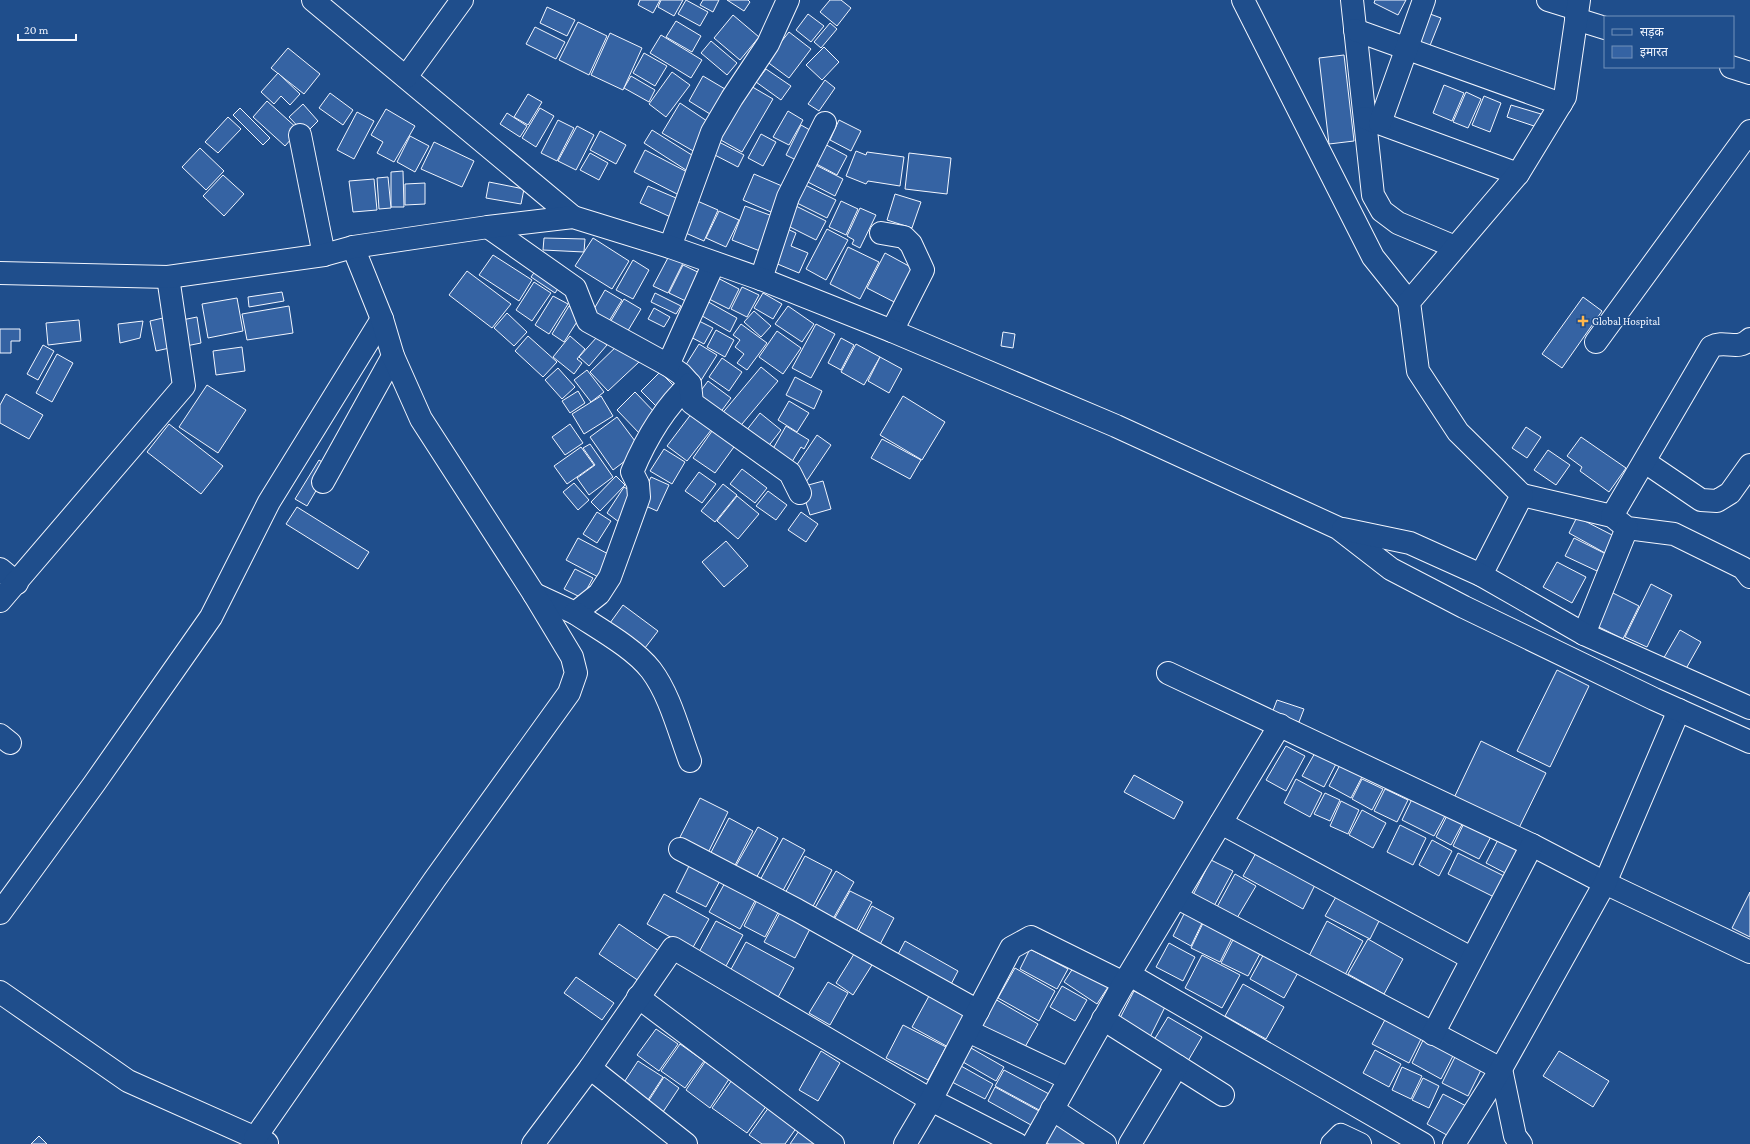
<svg xmlns="http://www.w3.org/2000/svg" width="1750" height="1144" font-family="'Crimson Pro','Noto Sans Devanagari',serif">
<style>
.building{fill:#3563a3;stroke:#f2f6ff}
.lines{fill:none;stroke-linecap:round;stroke-linejoin:round}
.minor-casing{stroke:#f2f6ff;stroke-width:24}
.major-casing{stroke:#f2f6ff;stroke-width:24}
.minor{stroke:#1f4e8c;stroke-width:22}
.major{stroke:#1f4e8c;stroke-width:22}
.poi-dot{fill:#ffb74d;stroke:#1f4e8c;stroke-width:1.5}
.labels{text-anchor:middle;dominant-baseline:central;stroke-width:3;stroke-linejoin:round;paint-order:stroke}
.poi-label{font-size:11px;fill:#f2f6ff;stroke:#1f4e8c;text-anchor:start}
</style>
<rect width="100%" height="100%" fill="#1f4e8c"/>
<!-- building -->
<g class="building">
<polygon points="640,0 660,0 653,13 638,5"/>
<polygon points="661,0 683,0 674,16 658,7"/>
<polygon points="686,0 708,12 700,26 678,14"/>
<polygon points="703,0 719,0 713,12 700,5"/>
<polygon points="727,0 748,0 750,2 744,11"/>
<polygon points="830,0 841,0 851,8 837,26 820,12"/>
<polygon points="1375,0 1406,0 1398,15 1374,3"/>
<polygon points="547,7 575,20 567,36 540,23"/>
<polygon points="1422,11 1441,18 1429,48 1410,40"/>
<polygon points="808,14 824,26 811,42 796,30"/>
<polygon points="733,15 759,37 740,60 714,38"/>
<polygon points="676,21 701,36 692,52 666,37"/>
<polygon points="578,22 607,36 589,75 559,60"/>
<polygon points="830,23 837,29 821,48 814,42"/>
<polygon points="535,27 565,42 556,59 526,44"/>
<polygon points="789,32 811,49 789,78 766,61"/>
<polygon points="610,33 642,48 623,90 591,75"/>
<polygon points="661,35 702,60 691,78 650,53"/>
<polygon points="711,41 737,63 727,75 701,53"/>
<polygon points="824,47 839,62 822,80 806,65"/>
<polygon points="288,48 320,74 304,94 271,68"/>
<polygon points="644,53 667,66 655,86 633,73"/>
<polygon points="1344,55 1354,141 1329,144 1319,58"/>
<polygon points="766,69 791,86 781,100 756,82"/>
<polygon points="672,72 690,85 666,117 649,104"/>
<polygon points="278,73 300,94 290,105 281,96 274,104 261,92"/>
<polygon points="631,76 655,90 649,102 624,88"/>
<polygon points="703,76 725,89 710,114 689,101"/>
<polygon points="825,80 835,88 819,111 808,104"/>
<polygon points="749,85 773,99 742,152 719,139"/>
<polygon points="1444,85 1464,93 1452,121 1433,113"/>
<polygon points="1466,92 1481,99 1468,128 1453,122"/>
<polygon points="330,93 353,110 343,125 319,108"/>
<polygon points="528,94 542,102 528,125 514,117"/>
<polygon points="1484,96 1501,103 1490,132 1472,125"/>
<polygon points="267,101 299,130 285,146 253,117"/>
<polygon points="680,103 710,123 695,152 662,133"/>
<polygon points="303,104 318,121 305,134 289,117"/>
<polygon points="1511,105 1541,114 1537,127 1507,117"/>
<polygon points="240,108 270,138 263,145 233,115"/>
<polygon points="540,108 554,116 536,147 522,138"/>
<polygon points="386,109 415,126 394,162 377,153 383,142 371,135"/>
<polygon points="788,111 803,120 789,145 773,137"/>
<polygon points="357,112 374,121 354,159 337,150"/>
<polygon points="507,113 527,126 520,137 500,124"/>
<polygon points="228,117 241,129 218,153 205,142"/>
<polygon points="558,120 574,128 557,161 541,153"/>
<polygon points="839,120 861,131 851,151 830,140"/>
<polygon points="801,125 817,134 802,163 786,155"/>
<polygon points="577,126 594,135 576,170 558,161"/>
<polygon points="652,130 695,157 686,170 644,143"/>
<polygon points="600,131 626,145 616,164 590,150"/>
<polygon points="761,134 776,142 763,166 748,158"/>
<polygon points="410,136 429,146 415,172 397,162"/>
<polygon points="717,141 744,155 738,167 711,153"/>
<polygon points="819,141 847,156 837,175 809,160"/>
<polygon points="434,142 474,161 462,187 421,169"/>
<polygon points="200,148 224,171 206,190 182,167"/>
<polygon points="645,150 691,174 679,195 634,172"/>
<polygon points="856,151 866,155 867,152 904,157 900,186 868,181 866,184 846,176"/>
<polygon points="590,153 608,163 599,180 580,170"/>
<polygon points="909,153 951,158 947,194 905,189"/>
<polygon points="810,162 843,179 835,196 802,179"/>
<polygon points="403,171 404,207 391,207 391,172"/>
<polygon points="754,174 789,189 778,215 743,200"/>
<polygon points="223,175 244,194 224,216 203,196"/>
<polygon points="388,177 391,208 379,209 377,178"/>
<polygon points="374,179 377,210 353,212 349,181"/>
<polygon points="489,182 524,189 521,204 486,198"/>
<polygon points="425,183 425,204 405,205 405,184"/>
<polygon points="801,183 836,200 827,218 793,201"/>
<polygon points="648,186 683,201 675,219 640,203"/>
<polygon points="895,194 921,202 912,228 887,220"/>
<polygon points="695,200 718,210 704,241 681,231"/>
<polygon points="841,201 858,209 846,235 829,227"/>
<polygon points="792,204 826,221 816,240 782,223"/>
<polygon points="745,206 778,218 765,253 732,240"/>
<polygon points="860,208 876,215 860,248 852,244 854,240 847,236"/>
<polygon points="719,211 739,220 726,247 706,238"/>
<polygon points="783,227 796,233 791,246 808,253 799,273 768,260"/>
<polygon points="827,229 848,240 826,280 806,269"/>
<polygon points="544,238 585,239 584,252 543,250"/>
<polygon points="593,238 629,261 612,289 575,266"/>
<polygon points="848,247 879,262 860,299 830,284"/>
<polygon points="885,253 918,271 900,305 867,288"/>
<polygon points="670,254 684,261 668,293 653,286"/>
<polygon points="493,255 532,280 519,301 479,275"/>
<polygon points="633,260 649,270 633,299 616,290"/>
<polygon points="683,265 706,276 692,304 669,293"/>
<polygon points="538,267 562,283 555,293 531,277"/>
<polygon points="467,271 511,304 492,328 449,295"/>
<polygon points="712,275 739,289 729,309 701,295"/>
<polygon points="534,282 551,293 532,321 516,310"/>
<polygon points="742,287 759,295 747,317 731,309"/>
<polygon points="605,290 622,300 606,326 590,316"/>
<polygon points="282,292 284,301 249,307 248,297"/>
<polygon points="655,293 681,306 676,314 651,302"/>
<polygon points="763,293 782,304 773,319 754,308"/>
<polygon points="553,296 568,304 549,334 535,325"/>
<polygon points="1583,297 1602,311 1562,368 1542,354"/>
<polygon points="237,298 243,331 208,338 202,304"/>
<polygon points="624,299 641,309 626,334 609,324"/>
<polygon points="705,300 737,318 730,332 697,313"/>
<polygon points="289,306 293,333 247,340 242,314"/>
<polygon points="569,306 582,314 564,342 552,334"/>
<polygon points="788,306 814,324 802,342 775,324"/>
<polygon points="654,308 670,317 664,327 648,319"/>
<polygon points="754,311 771,326 761,337 744,322"/>
<polygon points="507,313 527,332 514,346 494,328"/>
<polygon points="167,317 174,347 156,351 150,321"/>
<polygon points="197,317 201,343 186,346 182,320"/>
<polygon points="693,318 713,328 704,344 685,334"/>
<polygon points="79,320 81,341 48,345 46,323"/>
<polygon points="143,321 140,338 120,343 118,324"/>
<polygon points="741,324 767,343 747,370 737,363 744,354 735,347 740,340 733,335"/>
<polygon points="816,324 835,334 811,378 792,368"/>
<polygon points="0,329 20,329 20,341 11,341 11,353 0,353"/>
<polygon points="716,330 734,340 725,357 707,347"/>
<polygon points="777,331 801,348 783,374 759,357"/>
<polygon points="1003,332 1015,334 1013,348 1001,346"/>
<polygon points="528,336 557,362 543,377 515,351"/>
<polygon points="570,336 585,349 577,359 582,363 574,374 553,357"/>
<polygon points="597,337 607,345 589,366 579,357"/>
<polygon points="841,338 854,345 841,370 828,363"/>
<polygon points="621,342 639,362 608,391 590,372"/>
<polygon points="699,344 717,355 700,382 682,371"/>
<polygon points="856,344 880,357 864,385 841,372"/>
<polygon points="43,345 54,351 38,380 27,374"/>
<polygon points="242,347 245,371 216,375 213,351"/>
<polygon points="57,354 73,363 52,402 36,393"/>
<polygon points="880,357 902,369 889,393 868,381"/>
<polygon points="722,358 742,372 729,391 709,377"/>
<polygon points="761,367 778,381 737,430 720,416"/>
<polygon points="558,368 575,387 562,399 545,380"/>
<polygon points="587,370 604,392 591,402 574,380"/>
<polygon points="660,372 678,390 659,409 641,391"/>
<polygon points="795,377 822,391 814,409 786,395"/>
<polygon points="708,381 731,398 717,417 694,400"/>
<polygon points="207,385 246,410 218,453 179,427"/>
<polygon points="578,391 585,403 570,413 562,401"/>
<polygon points="635,392 659,417 640,434 617,410"/>
<polygon points="6,394 43,415 29,439 0,423 0,405"/>
<polygon points="601,396 613,416 584,434 572,414"/>
<polygon points="903,396 945,422 922,460 880,435"/>
<polygon points="789,401 809,413 797,432 778,420"/>
<polygon points="695,409 715,425 687,461 667,446"/>
<polygon points="760,413 781,430 767,448 746,431"/>
<polygon points="617,417 641,449 613,470 590,437"/>
<polygon points="169,424 223,466 201,494 147,452"/>
<polygon points="570,424 583,443 565,455 552,437"/>
<polygon points="717,424 739,440 715,473 693,458"/>
<polygon points="786,426 809,440 804,449 801,447 790,465 770,454"/>
<polygon points="1526,427 1541,437 1527,458 1512,448"/>
<polygon points="817,435 831,445 806,482 792,472"/>
<polygon points="1581,437 1626,468 1609,492 1580,471 1582,467 1567,456"/>
<polygon points="882,439 921,460 910,479 871,458"/>
<polygon points="590,444 613,477 589,495 577,478 595,465 583,448"/>
<polygon points="581,447 594,465 567,484 554,466"/>
<polygon points="664,449 685,462 672,484 650,471"/>
<polygon points="1548,450 1570,465 1556,485 1534,470"/>
<polygon points="319,460 330,467 307,506 295,499"/>
<polygon points="742,469 767,488 755,503 730,484"/>
<polygon points="699,472 716,484 702,503 685,491"/>
<polygon points="616,476 625,485 600,511 591,502"/>
<polygon points="651,477 669,485 657,511 639,503"/>
<polygon points="823,481 831,509 810,515 801,487"/>
<polygon points="574,483 589,500 578,510 563,492"/>
<polygon points="723,484 737,495 715,522 701,511"/>
<polygon points="624,487 637,495 619,522 607,513"/>
<polygon points="768,491 787,505 776,520 756,506"/>
<polygon points="737,496 759,514 738,539 717,521"/>
<polygon points="297,507 369,552 358,569 286,524"/>
<polygon points="597,512 611,521 597,543 583,534"/>
<polygon points="801,512 818,524 806,542 788,530"/>
<polygon points="1577,517 1614,536 1605,553 1569,533"/>
<polygon points="578,538 612,556 600,578 566,560"/>
<polygon points="1574,538 1606,554 1597,571 1565,556"/>
<polygon points="726,541 748,566 724,587 702,562"/>
<polygon points="1557,562 1586,577 1572,603 1543,587"/>
<polygon points="575,569 593,578 582,598 564,589"/>
<polygon points="1651,584 1672,595 1647,647 1625,637"/>
<polygon points="1611,592 1639,606 1623,639 1595,625"/>
<polygon points="623,605 658,631 645,648 610,623"/>
<polygon points="1680,630 1701,642 1683,674 1662,661"/>
<polygon points="1557,670 1589,686 1550,767 1517,751"/>
<polygon points="1277,700 1304,709 1299,722 1272,713"/>
<polygon points="1481,741 1546,773 1517,832 1453,800"/>
<polygon points="1286,746 1305,756 1286,791 1266,780"/>
<polygon points="1316,751 1337,762 1324,787 1302,776"/>
<polygon points="1342,761 1364,773 1351,798 1329,786"/>
<polygon points="1134,775 1183,802 1174,819 1124,792"/>
<polygon points="1296,779 1322,793 1310,817 1284,803"/>
<polygon points="1362,779 1383,789 1372,810 1352,799"/>
<polygon points="1385,789 1408,800 1397,822 1374,811"/>
<polygon points="1325,793 1340,800 1330,821 1314,814"/>
<polygon points="700,798 728,812 707,855 678,841"/>
<polygon points="1412,799 1445,816 1434,836 1402,820"/>
<polygon points="1341,801 1359,810 1348,834 1330,826"/>
<polygon points="1451,808 1466,817 1451,845 1436,837"/>
<polygon points="1362,810 1386,823 1373,848 1349,835"/>
<polygon points="1467,817 1494,831 1479,859 1453,846"/>
<polygon points="729,818 753,831 732,871 708,858"/>
<polygon points="1400,825 1426,838 1413,865 1387,852"/>
<polygon points="758,827 778,838 754,882 733,871"/>
<polygon points="1500,836 1523,848 1509,875 1486,863"/>
<polygon points="783,838 805,850 780,896 758,884"/>
<polygon points="1432,840 1452,851 1439,876 1419,865"/>
<polygon points="1256,853 1315,885 1303,909 1243,876"/>
<polygon points="1458,853 1504,876 1494,897 1448,874"/>
<polygon points="805,856 832,870 810,912 783,897"/>
<polygon points="1211,860 1233,871 1214,906 1193,895"/>
<polygon points="691,862 722,877 706,907 676,892"/>
<polygon points="836,871 854,882 830,924 812,913"/>
<polygon points="1235,874 1256,886 1237,918 1217,907"/>
<polygon points="727,879 758,895 740,929 709,912"/>
<polygon points="850,891 872,902 854,935 832,923"/>
<polygon points="1750,892 1750,937 1732,928"/>
<polygon points="664,894 709,919 692,949 647,924"/>
<polygon points="1337,895 1381,917 1370,939 1325,916"/>
<polygon points="759,896 781,907 765,937 744,926"/>
<polygon points="872,906 894,918 877,950 855,938"/>
<polygon points="1186,910 1204,919 1191,946 1173,936"/>
<polygon points="781,911 811,927 795,958 764,942"/>
<polygon points="1205,919 1234,934 1220,962 1191,948"/>
<polygon points="716,921 743,935 726,966 699,952"/>
<polygon points="1327,921 1363,941 1345,975 1309,956"/>
<polygon points="619,924 659,951 639,981 599,954"/>
<polygon points="1235,936 1262,950 1248,976 1221,963"/>
<polygon points="1368,939 1403,959 1384,994 1348,974"/>
<polygon points="905,941 958,971 948,990 895,960"/>
<polygon points="746,942 794,968 777,999 729,973"/>
<polygon points="1169,943 1195,957 1183,981 1156,967"/>
<polygon points="1030,949 1068,969 1057,989 1020,969"/>
<polygon points="1266,950 1300,969 1284,998 1250,979"/>
<polygon points="854,954 872,965 853,995 836,983"/>
<polygon points="1202,955 1240,975 1222,1008 1185,988"/>
<polygon points="1075,965 1108,987 1097,1004 1064,982"/>
<polygon points="1015,968 1055,991 1039,1021 998,998"/>
<polygon points="576,977 614,1003 602,1020 564,993"/>
<polygon points="828,982 848,993 830,1025 809,1013"/>
<polygon points="1243,984 1284,1007 1266,1039 1225,1016"/>
<polygon points="1062,986 1087,1000 1075,1021 1050,1007"/>
<polygon points="1134,991 1165,1007 1149,1039 1118,1022"/>
<polygon points="929,996 966,1016 950,1048 912,1027"/>
<polygon points="995,999 1038,1024 1021,1054 977,1029"/>
<polygon points="1387,1016 1423,1035 1409,1063 1372,1044"/>
<polygon points="1168,1017 1202,1037 1185,1066 1151,1045"/>
<polygon points="903,1025 946,1047 928,1080 886,1058"/>
<polygon points="656,1029 678,1044 659,1071 637,1055"/>
<polygon points="1425,1036 1455,1052 1441,1079 1412,1063"/>
<polygon points="680,1044 704,1061 685,1088 661,1071"/>
<polygon points="971,1048 1004,1067 996,1081 963,1062"/>
<polygon points="1375,1050 1401,1064 1389,1087 1363,1073"/>
<polygon points="821,1051 840,1063 818,1101 799,1090"/>
<polygon points="1559,1051 1609,1081 1593,1107 1543,1076"/>
<polygon points="1457,1053 1483,1066 1468,1096 1442,1083"/>
<polygon points="638,1061 663,1077 644,1106 619,1090"/>
<polygon points="705,1062 729,1079 710,1108 686,1090"/>
<polygon points="961,1066 993,1084 985,1099 952,1082"/>
<polygon points="1402,1067 1422,1076 1411,1099 1392,1090"/>
<polygon points="1004,1070 1049,1094 1041,1111 995,1086"/>
<polygon points="664,1077 679,1088 659,1118 644,1108"/>
<polygon points="1423,1078 1439,1086 1429,1108 1412,1100"/>
<polygon points="732,1080 767,1105 747,1133 712,1108"/>
<polygon points="995,1087 1039,1111 1031,1125 988,1101"/>
<polygon points="1443,1094 1470,1108 1454,1139 1427,1124"/>
<polygon points="769,1107 797,1127 785,1144 762,1144 749,1135"/>
<polygon points="1055,1119 1094,1144 1049,1144 1043,1141"/>
<polygon points="801,1128 824,1144 790,1144"/>
<polygon points="39,1136 47,1144 31,1144"/>
</g>
<g class="lines">
<defs>
<g id="minor">
<polyline points="313,0 573,217"/>
<polyline points="1243,0 1373,257 1409,302"/>
<polyline points="1352,0 1373,195 1382,211 1398,223 1455,247"/>
<polyline points="1548,0 1577,9"/>
<polyline points="1576,19 1605,28"/>
<polyline points="1355,30 1561,104"/>
<polyline points="1731,67 1750,73"/>
<polyline points="406,77 462,0"/>
<polyline points="1365,118 1518,174"/>
<polyline points="1380,123 1424,0"/>
<polyline points="300,135 324,255"/>
<path d="M488,227L575,288L588,321L668,365L681,374L690,384C665,407 645,441 632,472L638,484L639,497L610,577L599,594L575,613L534,594"/>
<polyline points="881,233 904,237 911,244 923,270 892,331"/>
<polyline points="670,247 712,132 732,98 768,44 788,0"/>
<polyline points="761,279 788,197 825,123"/>
<polyline points="1596,342 1750,131"/>
<polyline points="668,365 714,263"/>
<polyline points="690,384 692,403 790,473 800,493"/>
<polyline points="1645,462 1701,500 1717,501 1730,493 1750,465"/>
<polyline points="323,482 393,356"/>
<polyline points="1522,495 1612,516 1627,528 1674,534 1743,568 1750,577"/>
<path d="M1612,516L1711,347C1726,339 1736,352 1750,339"/>
<polyline points="0,569 17,583"/>
<polyline points="1481,575 1522,495 1458,432 1418,371 1409,302 1518,174 1565,97 1579,0"/>
<polyline points="0,601 184,386 168,277"/>
<path d="M575,613C599,629 634,648 651,670C670,695 679,732 690,761"/>
<polyline points="1584,634 1627,528"/>
<polyline points="1168,673 1532,845 1605,883 1750,952"/>
<polyline points="0,735 10,743"/>
<polyline points="1221,823 1471,958"/>
<polyline points="680,849 797,910 978,1011"/>
<polyline points="1176,897 1501,1069 1515,1136 1521,1144"/>
<polyline points="0,913 94,784 211,617 269,502 382,319"/>
<polyline points="1130,975 1423,1144"/>
<polyline points="0,992 128,1081 267,1143"/>
<polyline points="638,997 833,1144"/>
<polyline points="1103,1019 1223,1095"/>
<polyline points="968,1031 1069,1079"/>
<polyline points="1433,1034 1532,845"/>
<polyline points="590,1068 686,1144"/>
<polyline points="1052,1109 1105,1144"/>
<polyline points="255,1138 435,879 569,693 576,673 572,657 534,594 421,419 393,356 382,319 353,247"/>
<polyline points="533,1144 590,1068 673,948 931,1100 1017,1144"/>
<polyline points="905,1144 931,1100 1011,948 1031,937 1124,983"/>
<polyline points="1033,1144 1124,983 1280,725"/>
<polyline points="1130,1144 1177,1066"/>
<polyline points="1332,1144 1341,1135 1360,1144"/>
<polyline points="1454,1144 1501,1069 1605,883 1679,710"/>
</g>
<g id="major">
<polyline points="0,273 168,277 324,255 353,247 488,227 573,217 670,247 761,279 892,331 1116,426 1338,528 1391,569 1464,607 1654,699 1750,742"/>
<polyline points="1343,529 1410,543 1481,575 1584,634 1750,708"/>
</g>
</defs>
<!-- minor casing -->
<use href="#minor" class="minor-casing"/>
<!-- major casing -->
<use href="#major" class="major-casing"/>
<!-- minor -->
<use href="#minor" class="minor"/>
<!-- major -->
<use href="#major" class="major"/>
</g>
<!-- markers -->
<path class="poi-dot" d="M1581 315h4v4h4v4h-4v4h-4v-4h-4v-4h4z"/>
<g class="labels">
<!-- poi labels -->
<g class="poi-label">
<text x="1592" y="321">Global Hospital</text>
</g>
</g>
<!-- legend -->
<rect x="1604" y="16" width="130" height="52" fill="#1f4e8c" stroke="#7391ba"/>
<rect x="1612" y="29" width="20" height="6" fill="#1f4e8c" stroke="#7391ba"/>
<text x="1640" y="36" font-size="12" fill="#f2f6ff">सड़क</text>
<rect x="1612" y="46" width="20" height="12" fill="#3563a3" stroke="#7391ba"/>
<text x="1640" y="56" font-size="12" fill="#f2f6ff">इमारत</text>
<!-- scale -->
<path d="M18 34v6h58v-6" fill="none" stroke="#f2f6ff" stroke-width="2"/>
<text x="24" y="34" font-size="12" fill="#f2f6ff" stroke="#1f4e8c" stroke-width="3" paint-order="stroke">20 m</text>
</svg>
